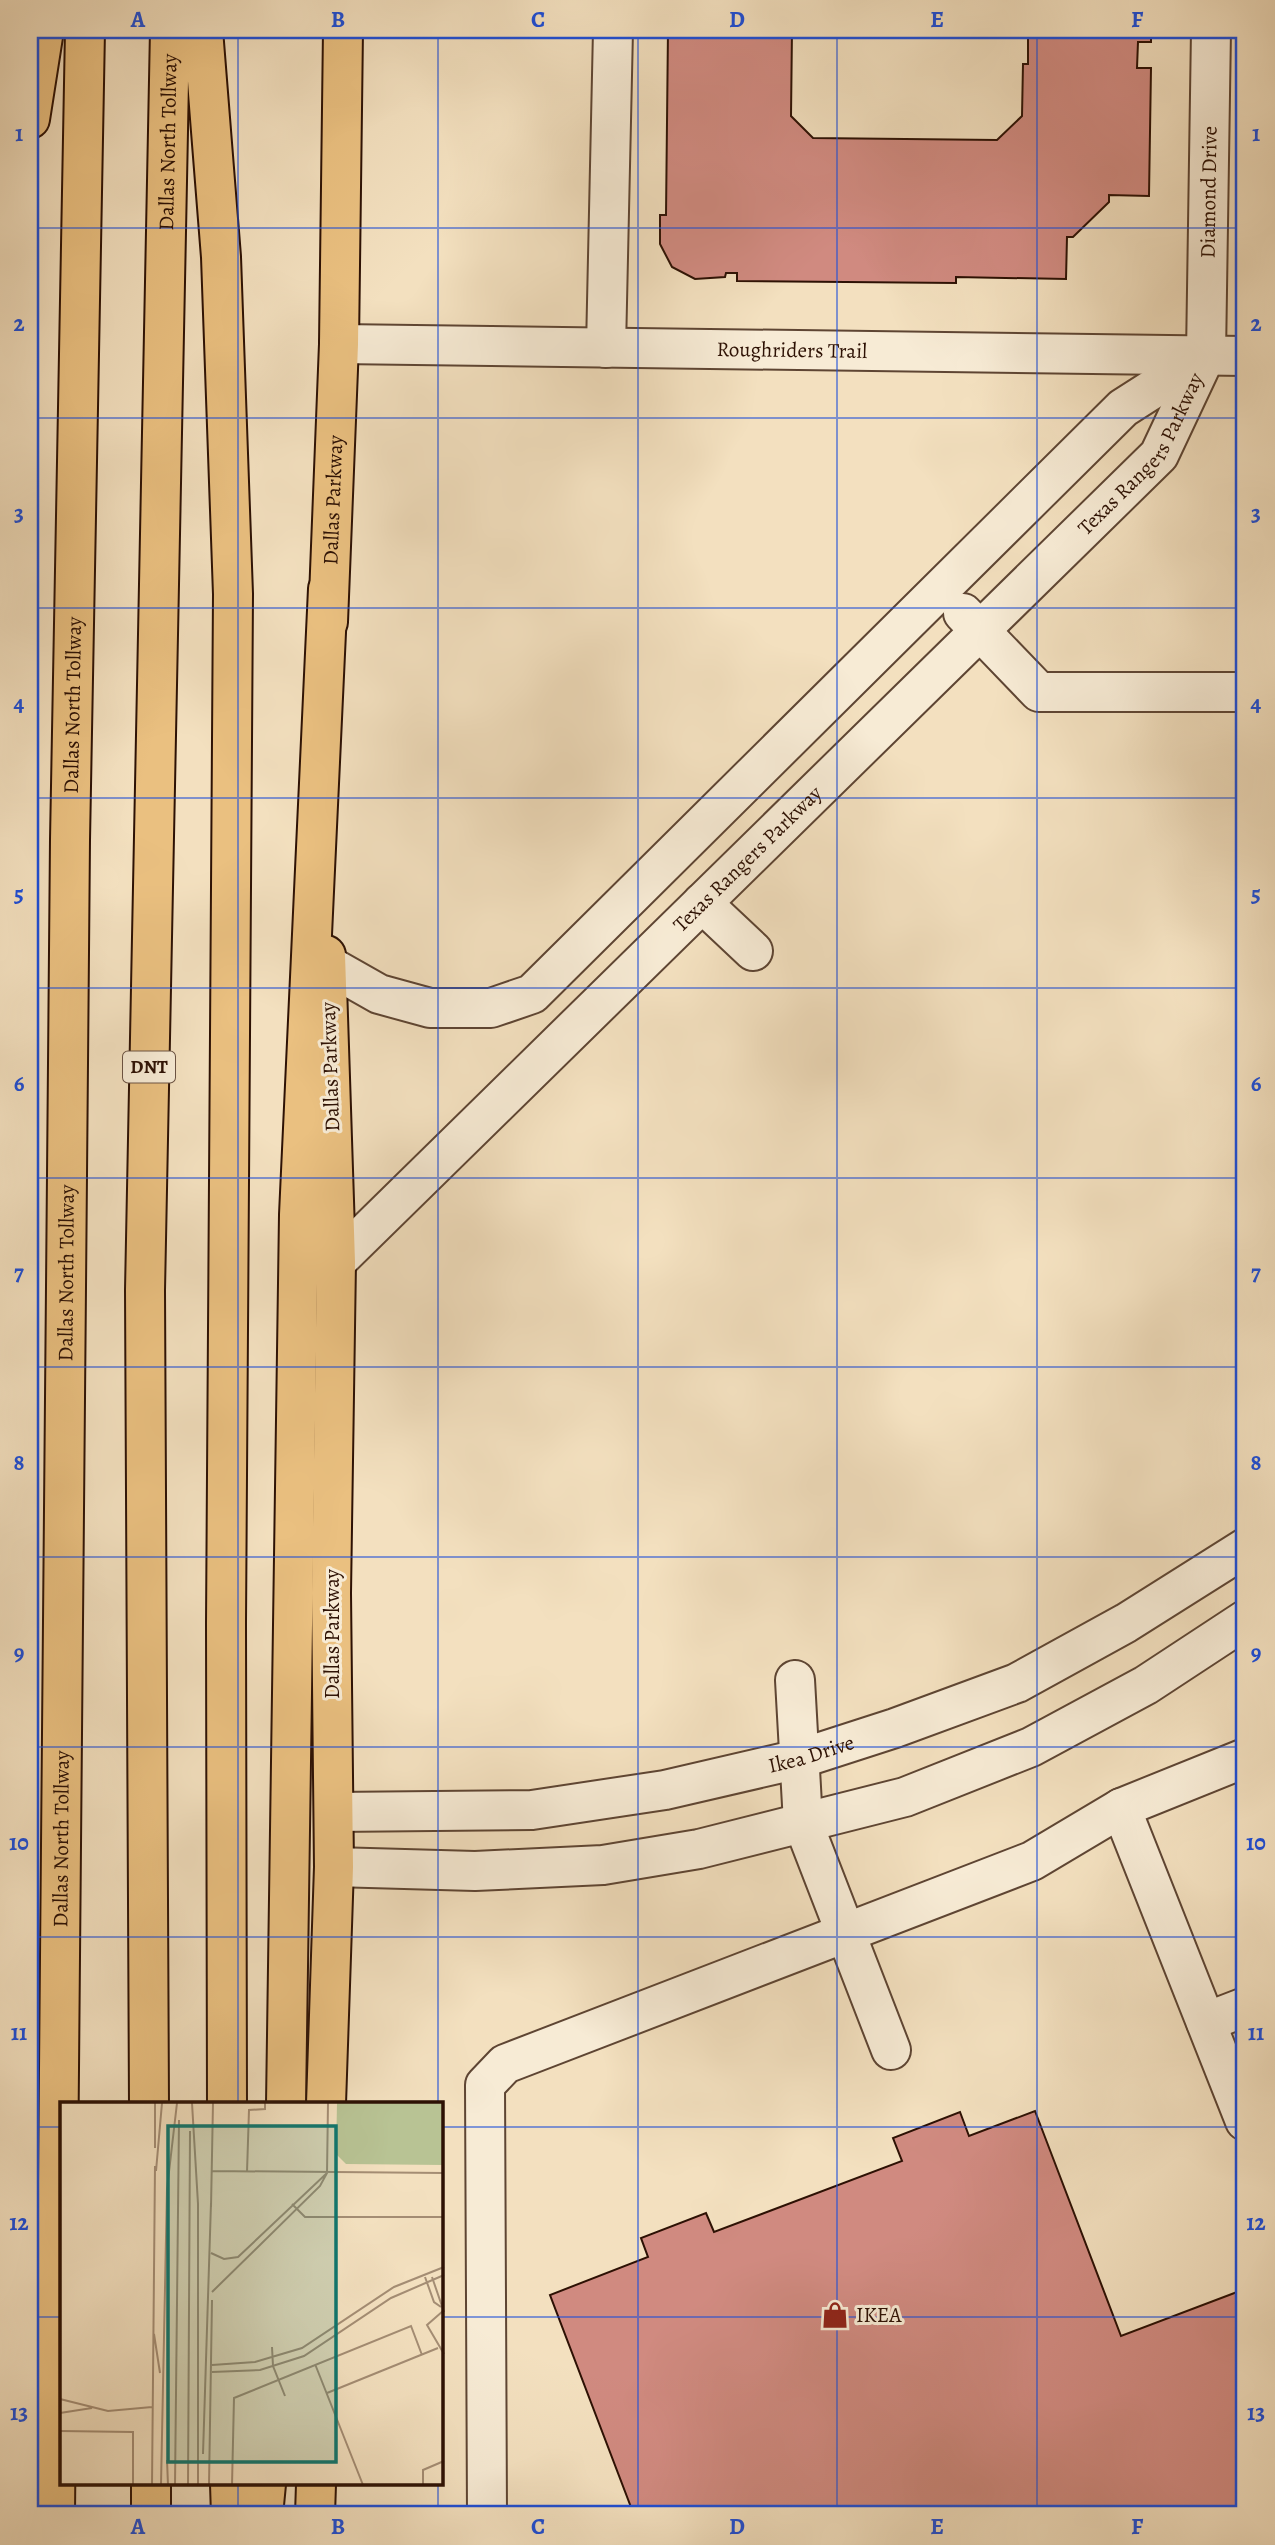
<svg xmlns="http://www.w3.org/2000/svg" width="1275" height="2545" font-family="Alegreya,serif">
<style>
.building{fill:#d08a80;stroke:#2d1104;stroke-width:2}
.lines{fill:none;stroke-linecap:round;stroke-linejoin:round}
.minor-casing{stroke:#5e4533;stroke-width:42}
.major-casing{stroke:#2d1104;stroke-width:42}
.highway-casing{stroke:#2d1104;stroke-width:42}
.minor{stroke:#f7ebd5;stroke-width:38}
.major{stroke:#eac080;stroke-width:38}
.highway{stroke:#eac080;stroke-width:38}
.grid{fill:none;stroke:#1d4ed8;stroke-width:2;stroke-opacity:0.55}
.labels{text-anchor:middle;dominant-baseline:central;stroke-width:6;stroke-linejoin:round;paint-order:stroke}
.shield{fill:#f7ebd5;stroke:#6a5243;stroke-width:2}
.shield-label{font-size:19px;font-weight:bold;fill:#2d1104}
.street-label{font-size:21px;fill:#2d1104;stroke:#f7ebd5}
.poi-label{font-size:21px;fill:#2d1104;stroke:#f7ebd5;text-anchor:start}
.inset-road{fill:none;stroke:#a48d74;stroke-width:2}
.view{fill:#0f766e;fill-opacity:0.15;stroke:#0f766e;stroke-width:3.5}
.inset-edge{fill:none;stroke:#2d1104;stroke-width:3.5}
.neatline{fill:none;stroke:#1d4ed8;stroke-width:2.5}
.grid-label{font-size:23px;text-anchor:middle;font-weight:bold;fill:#1d4ed8}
</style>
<rect width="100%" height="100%" fill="#f3e0bf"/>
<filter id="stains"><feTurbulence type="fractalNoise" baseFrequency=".00286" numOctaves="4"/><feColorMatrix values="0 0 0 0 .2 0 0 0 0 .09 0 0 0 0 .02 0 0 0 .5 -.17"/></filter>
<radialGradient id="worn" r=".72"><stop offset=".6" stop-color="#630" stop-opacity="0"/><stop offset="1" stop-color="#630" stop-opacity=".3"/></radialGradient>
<!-- building -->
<g class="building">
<polygon points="668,30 792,30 791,116 813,138 997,140 1022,116 1023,64 1028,64 1028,30 1151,30 1151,42 1138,42 1137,68 1151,68 1149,196 1109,195 1109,202 1073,237 1067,237 1066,279 956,277 956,283 737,281 737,273 726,273 725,277 695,279 672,267 660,244 660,215 666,215"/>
<polygon points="1035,2111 1121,2336 1245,2289 1245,2515 634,2515 550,2295 648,2257 641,2238 706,2213 714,2232 902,2161 893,2138 960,2112 969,2136"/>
</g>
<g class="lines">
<defs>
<g id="minor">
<path id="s1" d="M339,344L1245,356"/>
<polyline points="606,348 613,30"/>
<polyline points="963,613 1039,692 1245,692"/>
<polyline points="702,903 753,951"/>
<polyline points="326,964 379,994 430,1008 491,1008 532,994 1123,408 1206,355"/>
<path id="s2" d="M336,1262L1159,455L1206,355L1211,30"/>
<polyline points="795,1680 803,1823 891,2050"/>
<polyline points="1121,1808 1245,2121"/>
<path id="s3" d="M334,1812L532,1810L665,1790L799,1759L895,1728L1017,1683L1126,1623L1245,1548"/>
<polyline points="334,1867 475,1871 603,1865 699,1849 905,1797 1031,1747 1146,1685 1245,1620"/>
<polyline points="1206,2022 1245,2007"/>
<polyline points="487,2515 485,2085 505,2064 1032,1861 1121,1808 1245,1758"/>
</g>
<g id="major">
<path id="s4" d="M328,622L339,344L343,30"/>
<polyline points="326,2104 334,1867 331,1593 336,1262 326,955"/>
<polyline points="315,2515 316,2484"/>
</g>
<g id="highway">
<polyline points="203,30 221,257 233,594 226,1623 227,2104"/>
<polyline points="30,119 44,30"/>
<path id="s5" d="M149,2104L145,1290L170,30"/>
<polyline points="286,2104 299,1215 328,589"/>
<polyline points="151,2484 151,2515"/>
<polyline points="230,2484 231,2515"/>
<path id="s6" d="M55,2515L70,840L85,30"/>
<polyline points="263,2515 266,2484"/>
</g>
</defs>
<!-- minor casing -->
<use href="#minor" class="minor-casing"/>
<!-- major casing -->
<use href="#major" class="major-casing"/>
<!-- highway casing -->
<use href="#highway" class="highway-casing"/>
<!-- minor -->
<use href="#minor" class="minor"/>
<!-- major -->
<use href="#major" class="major"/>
<!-- highway -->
<use href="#highway" class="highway"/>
</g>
<!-- grid -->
<path class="grid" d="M238,30V2104M438,30V2104M638,30V2515M837,30V2515M1037,30V2515M30,228H1245M30,418H1245M30,608H1245M30,798H1245M30,988H1245M30,1178H1245M30,1367H1245M30,1557H1245M30,1747H1245M30,1937H1245M30,2127H61M441,2127H1245M30,2317H61M441,2317H1245M238,2484V2515M438,2484V2515"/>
<!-- icons -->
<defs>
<symbol id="shop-bare" viewBox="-9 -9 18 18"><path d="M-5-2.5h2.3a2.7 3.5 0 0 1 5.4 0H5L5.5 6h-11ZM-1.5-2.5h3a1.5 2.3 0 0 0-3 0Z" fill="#8f2418" stroke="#f7ebd5" stroke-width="2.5" paint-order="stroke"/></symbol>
</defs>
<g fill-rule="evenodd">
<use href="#shop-bare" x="816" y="2296" width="38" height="38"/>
</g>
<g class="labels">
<!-- shield labels -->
<rect class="shield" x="123" y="1051.5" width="52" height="31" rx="5"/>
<g class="shield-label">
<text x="149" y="1067">DNT</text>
</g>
<!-- street labels -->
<g class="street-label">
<text stroke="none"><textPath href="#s5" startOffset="1962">Dallas North Tollway</textPath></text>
<text stroke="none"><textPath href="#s2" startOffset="1426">Diamond Drive</textPath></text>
<text stroke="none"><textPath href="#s1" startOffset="453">Roughriders Trail</textPath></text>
<text stroke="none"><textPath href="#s2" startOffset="1143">Texas Rangers Parkway</textPath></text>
<text stroke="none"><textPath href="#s4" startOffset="122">Dallas Parkway</textPath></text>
<text stroke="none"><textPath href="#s6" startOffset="1810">Dallas North Tollway</textPath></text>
<text stroke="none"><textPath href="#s2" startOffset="576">Texas Rangers Parkway</textPath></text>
<text transform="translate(330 1067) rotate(-92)">Dallas Parkway</text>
<text stroke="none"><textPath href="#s6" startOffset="1242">Dallas North Tollway</textPath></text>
<text transform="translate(332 1634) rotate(-90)">Dallas Parkway</text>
<text stroke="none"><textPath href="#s3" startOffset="483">Ikea Drive</textPath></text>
<text stroke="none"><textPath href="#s6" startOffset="676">Dallas North Tollway</textPath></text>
</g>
<!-- poi labels -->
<g class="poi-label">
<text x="856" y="2315">IKEA</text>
</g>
</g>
<!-- overview -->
<g transform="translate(60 2102)">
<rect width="383" height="383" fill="#f3e0bf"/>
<path d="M277,1H383V63L286,62L276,52Z" fill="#b8c394"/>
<path class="inset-road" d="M95,1V46M132,1L138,102V383M96,69L102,1M152,69L384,71M187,70L189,8L205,7V1M232,102L245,115H384M151,105L153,1M151,151L164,157L178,155L267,71M365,175L374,200L381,205M372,175L384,210M152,190L260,84L267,71L268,1M383,209L367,223L384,252M94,232L100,271M212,245L213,264L225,294M255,262L303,383M152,263L195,260L242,246L334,185L384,165M152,270L200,268L244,254L331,196L384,173M267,291L378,246M0,297L48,309L92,305M0,311L32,306M0,329L73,330V383M143,352L151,101M107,358L108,383M92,383L95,64M101,383L107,87L117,1M115,383L119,18M128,383L130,29M149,383L152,198M172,383L174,296L351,224L362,253M363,383V368L384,359"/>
<path class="view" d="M108,24H276V360H108Z"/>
<rect width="383" height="383" class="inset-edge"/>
</g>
<!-- margin -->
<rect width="1275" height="2545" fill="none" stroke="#f3e0bf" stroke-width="77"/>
<rect x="38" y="38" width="1198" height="2468" class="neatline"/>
<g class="grid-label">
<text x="138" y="27">A</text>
<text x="338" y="27">B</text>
<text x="538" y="27">C</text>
<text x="737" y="27">D</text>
<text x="937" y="27">E</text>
<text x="1137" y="27">F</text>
<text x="19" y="141">1</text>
<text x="1256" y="141">1</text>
<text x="19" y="331">2</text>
<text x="1256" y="331">2</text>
<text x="19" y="521">3</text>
<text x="1256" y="521">3</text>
<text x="19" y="711">4</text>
<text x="1256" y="711">4</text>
<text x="19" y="901">5</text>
<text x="1256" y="901">5</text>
<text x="19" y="1091">6</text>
<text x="1256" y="1091">6</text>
<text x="19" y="1280">7</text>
<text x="1256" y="1280">7</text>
<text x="19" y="1470">8</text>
<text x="1256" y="1470">8</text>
<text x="19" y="1660">9</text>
<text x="1256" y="1660">9</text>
<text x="19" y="1850">10</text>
<text x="1256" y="1850">10</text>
<text x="19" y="2040">11</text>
<text x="1256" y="2040">11</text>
<text x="19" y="2230">12</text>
<text x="1256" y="2230">12</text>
<text x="19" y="2420">13</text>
<text x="1256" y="2420">13</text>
<text x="138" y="2534">A</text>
<text x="338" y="2534">B</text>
<text x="538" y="2534">C</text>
<text x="737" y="2534">D</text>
<text x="937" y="2534">E</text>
<text x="1137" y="2534">F</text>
</g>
<rect width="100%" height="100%" filter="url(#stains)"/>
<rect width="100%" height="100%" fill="url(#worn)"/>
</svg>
